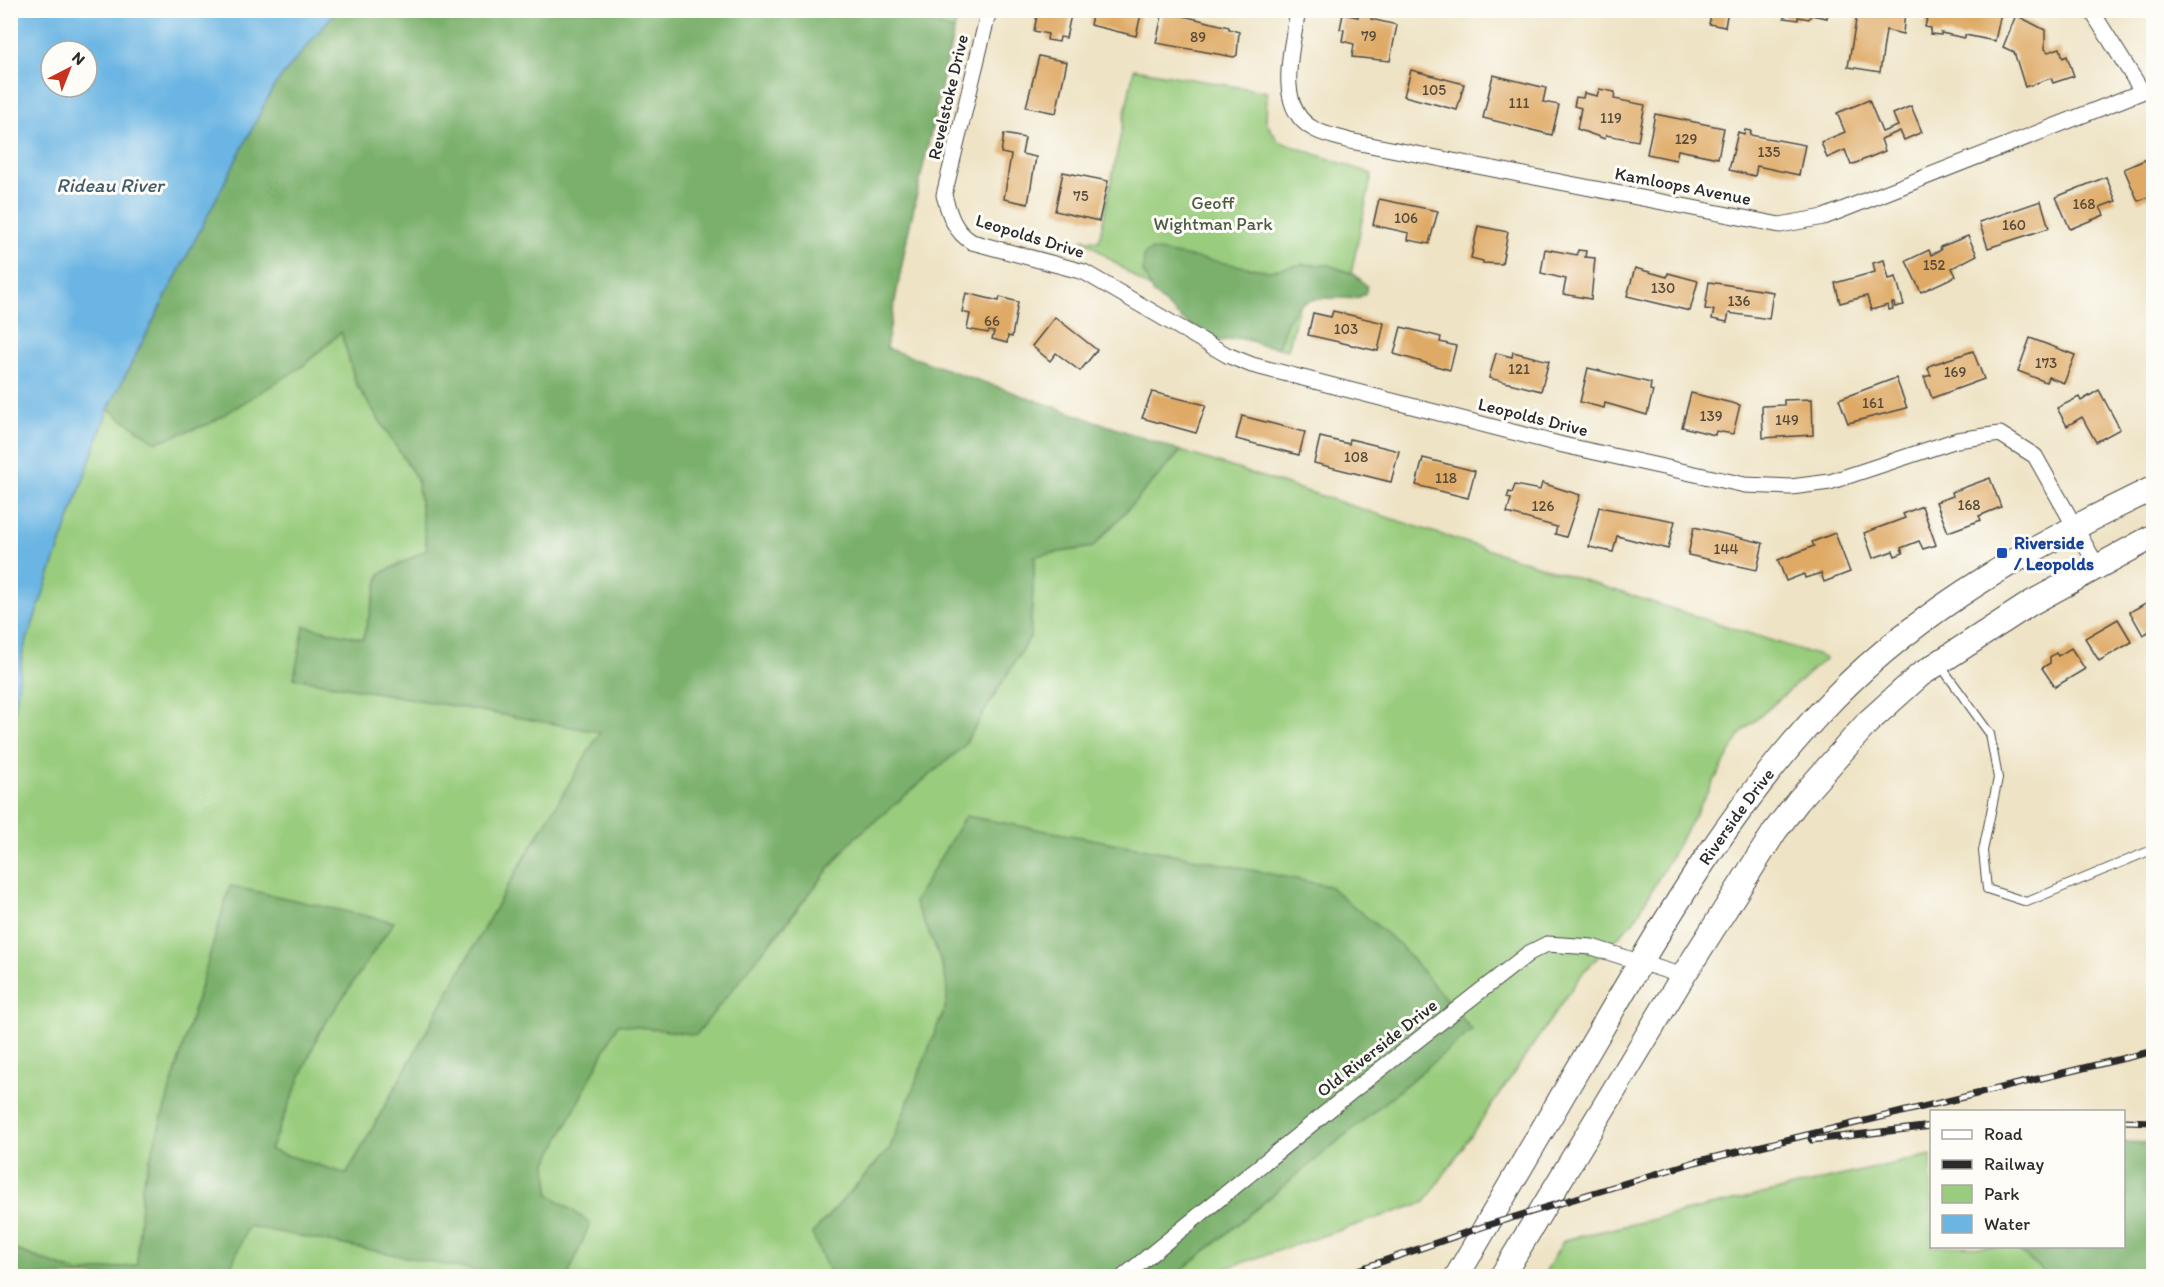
<svg xmlns="http://www.w3.org/2000/svg" width="2164" height="1287" font-family="Itim,sans-serif">
<style>
.green{fill:#99cc7d;stroke:#627c54;stroke-width:1.5}
.forest{fill:#7ab06c;stroke:#526e4c;stroke-width:1.5}
.water{fill:#6bb5e3;stroke:#4b7087;stroke-width:1.5;fill-rule:evenodd}
.building{fill:#dfaa66}
.lines{fill:none;stroke-linecap:round;stroke-linejoin:round}
.lane-casing{stroke:#484742;stroke-width:10}
.street-casing{stroke:#484742;stroke-width:17}
.primary-casing{stroke:#484742;stroke-width:26}
.lane{stroke:#fff;stroke-width:8}
.street{stroke:#fff;stroke-width:15}
.primary{stroke:#fff;stroke-width:24}
.rail-casing{stroke:#2b2b2b;stroke-width:7}
.rail{stroke:#fdfcf7;stroke-width:4.5;stroke-dasharray:14;stroke-linecap:butt}
.transit-dot{fill:#1a4fb4;stroke:#fdfcf7;stroke-width:2}
.labels{text-anchor:middle;dominant-baseline:central;stroke-width:6;stroke-linejoin:round;paint-order:stroke}
.number-label{font-size:15px;fill:#584b3a}
.street-label{font-size:18px;fill:#2b2b2b;stroke:#fdfcf7}
.park-label{font-size:18px;fill:#4c5b44;stroke:#fdfcf7}
.transit-label{font-size:18px;font-weight:bold;fill:#164399;stroke:#fdfcf7;text-anchor:start}
.water-label{font-size:20px;font-style:italic;fill:#415b6b;stroke:#fdfcf7}
</style>
<rect width="100%" height="100%" fill="#fdfcf7"/>
<filter id="ink" filterUnits="userSpaceOnUse"><feTurbulence type="fractalNoise" baseFrequency=".0167" numOctaves="2"/><feDisplacementMap in="SourceGraphic" scale="12" xChannelSelector="R" yChannelSelector="G"/><feConvolveMatrix kernelMatrix="1 2 1 2 8 2 1 2 1" color-interpolation-filters="sRGB"/></filter>
<filter id="wash" filterUnits="userSpaceOnUse"><feTurbulence type="fractalNoise" baseFrequency=".008" numOctaves="4" result="noise"/><feDisplacementMap in="SourceGraphic" scale="24" xChannelSelector="R" yChannelSelector="G"/><feGaussianBlur stdDeviation="1.35" result="paint"/><feColorMatrix in="noise" values="0 0 0 0 0 0 0 0 0 0 0 0 0 0 0 0 0 1.4 0 .05"/><feComposite in="paint" operator="in"/></filter>
<g filter="url(#wash)">
<rect width="100%" height="100%" fill="#eee3c5"/>
<!-- green -->
<g class="green">
<polygon points="879,11 959,11 954,30"/>
<polygon points="1134,69 1267,92 1266,122 1278,141 1372,174 1347,293 1304,285 1288,350 1208,331 1083,239 1099,241"/>
<polygon points="341,332 356,384 417,479 427,550 380,574 363,639 294,678 601,731 506,889 346,1175 270,1150 319,1033 393,922 230,886 142,1186 137,1265 79,1273 11,1248 11,734 23,651 108,409 156,442 303,366"/>
<polygon points="1181,451 1826,658 1742,732 1634,921 1584,971 1425,1202 1202,1276 1175,1276 1472,1030 1328,886 1173,854 965,816 939,957 948,986 947,1008 939,1022 890,1148 812,1234 831,1276 568,1276 590,1223 549,1194 547,1163 618,1024 771,943 851,841 963,747 1030,637 1035,556 1093,547"/>
<polygon points="1931,1155 1932,1246 2014,1247 2049,1276 1543,1276 1564,1240"/>
<polygon points="248,1226 503,1276 227,1276"/>
</g>
<!-- forest -->
<g class="forest">
<polygon points="879,10 954,30 907,238 886,348 1181,451 1093,547 1035,556 1030,637 963,747 851,841 696,1035 618,1024 547,1163 549,1194 590,1223 568,1276 503,1276 248,1226 227,1276 11,1276 10,1248 79,1273 137,1265 142,1186 230,886 394,922 319,1033 270,1150 347,1174 506,889 600,732 294,678 304,626 363,639 380,574 427,550 417,479 356,384 341,332 303,366 209,424 156,442 108,409 274,86 336,11"/>
<path d="M1152,250L1269,271L1302,264L1328,265L1354,274L1367,286L1365,294C1357,299 1352,299 1342,298C1297,297 1292,305 1278,347L1260,345L1246,337L1221,341L1212,339L1184,321L1153,293L1143,271L1144,254Z"/>
<path d="M965,816L1173,854L1329,886L1399,944L1472,1030L1175,1276H831L812,1234L890,1148L939,1022C962,985 930,938 914,902Z"/>
<polygon points="2124,1142 2153,1143 2153,1276 2049,1276 2014,1247 2124,1246"/>
</g>
<!-- water -->
<path class="water" d="M11,10L336,11L274,86L108,409L23,651L11,734ZM51,51H87V87H51Z"/>
<g id="blocks">
<!-- building -->
<g class="building">
<polygon points="1038,10 1072,10 1066,38 1060,37 1059,42 1047,40 1048,34 1034,31"/>
<polygon points="1093,10 1142,10 1136,36 1090,25"/>
<polygon points="1350,10 1373,10 1371,19 1397,25 1390,61 1352,57 1354,44 1342,41 1344,30 1340,29 1343,14 1358,17 1359,13"/>
<polygon points="1712,10 1728,10 1725,27 1709,24"/>
<polygon points="1772,10 1828,10 1827,18 1811,15 1809,19 1798,17 1798,20 1784,18 1785,14"/>
<polygon points="1855,10 1905,10 1903,34 1886,30 1880,72 1848,67 1857,15"/>
<polygon points="1929,10 1988,10 2001,13 1995,41 1965,35 1965,38 1941,33 1941,35 1930,34 1931,28 1925,27"/>
<polygon points="1163,11 1229,27 1229,29 1239,32 1237,55 1234,57 1156,43"/>
<polygon points="2016,15 2045,30 2045,49 2048,52 2060,48 2063,58 2067,56 2074,76 2053,83 2051,78 2025,87 2014,52 2003,47"/>
<polygon points="1039,56 1067,62 1056,113 1026,107"/>
<polygon points="1411,70 1464,84 1457,110 1404,96"/>
<polygon points="1493,75 1546,88 1543,102 1559,105 1552,135 1483,118"/>
<polygon points="1599,89 1615,92 1614,99 1645,105 1638,141 1606,135 1605,139 1577,129 1581,108 1574,106 1576,97 1583,98 1584,93 1597,96"/>
<polygon points="1869,100 1882,132 1898,126 1893,114 1911,106 1922,132 1904,140 1900,131 1881,139 1885,151 1851,165 1845,150 1827,158 1821,142 1845,132 1837,113"/>
<polygon points="1655,114 1724,128 1718,158 1678,150 1676,160 1647,154"/>
<polygon points="1745,130 1751,131 1750,135 1805,145 1799,175 1757,166 1755,176 1729,170 1738,132 1744,134"/>
<polygon points="1004,134 1025,138 1022,154 1036,157 1028,204 1004,199 1011,155 1001,153"/>
<polygon points="2154,156 2154,195 2138,201 2124,169"/>
<polygon points="1063,172 1108,181 1099,221 1055,211"/>
<polygon points="2106,177 2116,201 2100,207 2104,215 2070,229 2056,197"/>
<polygon points="1379,199 1438,211 1429,244 1408,240 1409,233 1373,225"/>
<polygon points="2041,201 2049,228 1988,248 1979,222"/>
<polygon points="1478,226 1508,232 1502,264 1483,263 1483,261 1471,258"/>
<polygon points="1968,236 1977,255 1952,268 1956,276 1921,292 1906,261 1929,250 1931,255 1941,250 1940,247"/>
<polygon points="1545,249 1577,255 1578,250 1586,251 1585,257 1595,258 1591,299 1563,294 1566,279 1541,273"/>
<polygon points="1884,260 1889,279 1896,277 1904,305 1895,307 1894,303 1892,303 1893,309 1889,310 1888,305 1871,310 1867,296 1840,303 1835,283 1875,272 1873,263"/>
<polygon points="1635,268 1667,277 1668,273 1698,281 1690,311 1627,296"/>
<polygon points="1709,282 1773,292 1769,319 1729,313 1727,322 1712,319 1714,310 1705,309"/>
<polygon points="966,293 999,301 1000,297 1018,302 1012,337 1008,336 1007,343 992,339 994,332 989,331 988,333 967,329 970,314 962,312"/>
<polygon points="1333,311 1384,323 1378,351 1308,335 1313,313 1331,317"/>
<polygon points="1055,317 1097,350 1080,371 1056,353 1050,361 1032,346"/>
<polygon points="1401,327 1441,337 1440,342 1456,346 1450,370 1394,354"/>
<polygon points="2030,338 2075,355 2064,383 2048,377 2046,382 2018,371"/>
<polygon points="1973,351 1984,379 1932,398 1924,377 1931,375 1928,369 1931,365"/>
<polygon points="1513,352 1549,361 1541,391 1489,378 1496,353 1512,357"/>
<polygon points="1588,368 1651,383 1650,390 1653,391 1647,415 1605,403 1604,408 1580,402"/>
<polygon points="1896,378 1907,408 1848,423 1839,399"/>
<polygon points="2099,390 2120,429 2096,442 2082,417 2067,426 2057,408 2079,397 2081,401"/>
<polygon points="1152,392 1206,405 1196,433 1142,418"/>
<polygon points="1691,393 1740,405 1733,434 1716,431 1715,435 1682,427"/>
<polygon points="1812,399 1813,435 1763,438 1762,406 1784,405 1784,400"/>
<polygon points="1242,416 1305,432 1299,455 1236,439"/>
<polygon points="1320,437 1349,444 1350,439 1399,451 1391,482 1314,463"/>
<polygon points="1423,458 1475,471 1468,498 1416,485"/>
<polygon points="1990,478 2001,507 1979,516 1981,520 1948,532 1936,502 1953,496 1952,492"/>
<polygon points="1542,483 1580,495 1566,537 1555,534 1557,527 1507,513 1511,499 1507,498 1509,492 1512,493 1515,485 1540,490"/>
<polygon points="1922,506 1936,545 1923,549 1919,541 1901,548 1903,553 1895,556 1893,551 1873,558 1864,533 1905,518 1903,514"/>
<polygon points="1599,507 1675,521 1668,549 1617,536 1613,552 1589,547"/>
<polygon points="1694,527 1763,543 1757,570 1688,555"/>
<polygon points="1835,533 1850,572 1824,582 1821,573 1805,578 1804,574 1786,581 1778,560 1814,546 1812,542"/>
<polygon points="2154,598 2154,629 2143,635 2130,612"/>
<polygon points="2118,619 2132,642 2099,661 2085,638"/>
<polygon points="2071,648 2085,669 2055,687 2042,668 2050,663 2050,657 2056,653 2058,656"/>
</g>
</g>
</g>
<g filter="url(#ink)">
<use href="#blocks" fill-opacity="0" stroke="#484742" stroke-width="1.5"/>
<g class="lines">
<defs>
<polyline id="lane" points="1940,665 1990,734 1998,778 1983,851 1987,889 2027,902 2154,849"/>
<g id="street">
<path d="M989,10L944,195C949,213 954,232 972,242L1084,272L1227,355L1252,365L1563,445L1745,485L1791,487L1830,482L1957,440L2000,434L2035,456L2097,566"/>
<path d="M1298,10C1293,45 1273,108 1314,129C1324,135 1338,137 1350,141L1780,225L1824,217L2154,87"/>
<polyline points="2091,10 2142,91"/>
<polyline points="1124,1276 1350,1093 1529,953 1547,944 1592,947 1683,976"/>
</g>
<g id="primary">
<path id="s1" d="M1457,1276C1504,1195 1552,1114 1599,1033C1667,915 1738,797 1834,698C1923,606 2039,543 2154,488"/>
<polyline points="1502,1276 1683,976 1775,831 1798,801 1868,722 1920,675 2031,603 2154,536"/>
</g>
</defs>
<!-- lane casing -->
<use href="#lane" class="lane-casing"/>
<!-- street casing -->
<use href="#street" class="street-casing"/>
<!-- primary casing -->
<use href="#primary" class="primary-casing"/>
<!-- lane -->
<use href="#lane" class="lane"/>
<!-- street -->
<use href="#street" class="street"/>
<!-- primary -->
<use href="#primary" class="primary"/>
<defs>
<g id="rail">
<polyline points="2124,1121 2154,1122"/>
<polyline points="1812,1140 1932,1126"/>
<polyline points="1340,1276 1485,1226 1695,1162 2154,1051"/>
</g>
</defs>
<!-- rail casing -->
<use href="#rail" class="rail-casing"/>
<!-- rail -->
<use href="#rail" class="rail"/>
</g>
</g>
<!-- markers -->
<rect class="transit-dot" x="1996" y="547" width="12" height="12" rx="3"/>
<g class="labels">
<!-- number labels -->
<g class="number-label">
<text x="1369" y="36">79</text>
<text x="1198" y="37">89</text>
<text x="1434" y="90">105</text>
<text x="1519" y="103">111</text>
<text x="1611" y="118">119</text>
<text x="1686" y="139">129</text>
<text x="1769" y="152">135</text>
<text x="1081" y="196">75</text>
<text x="2084" y="204">168</text>
<text x="1406" y="218">106</text>
<text x="2014" y="225">160</text>
<text x="1934" y="265">152</text>
<text x="1663" y="288">130</text>
<text x="1739" y="301">136</text>
<text x="992" y="321">66</text>
<text x="1346" y="329">103</text>
<text x="2046" y="363">173</text>
<text x="1519" y="369">121</text>
<text x="1955" y="372">169</text>
<text x="1873" y="403">161</text>
<text x="1711" y="416">139</text>
<text x="1787" y="420">149</text>
<text x="1356" y="457">108</text>
<text x="1446" y="478">118</text>
<text x="1969" y="505">168</text>
<text x="1543" y="506">126</text>
<text x="1726" y="549">144</text>
</g>
<!-- street labels -->
<g class="street-label">
<text transform="translate(948 97) rotate(-77)">Revelstoke Drive</text>
<text transform="translate(1683 186) rotate(11)">Kamloops Avenue</text>
<text transform="translate(1030 236) rotate(17)">Leopolds Drive</text>
<text transform="translate(1533 417) rotate(14)">Leopolds Drive</text>
<text stroke="none"><textPath href="#s1" startOffset="538">Riverside Drive</textPath></text>
<text transform="translate(1377 1048) rotate(-38)">Old Riverside Drive</text>
</g>
<!-- park labels -->
<g class="park-label">
<text x="1213" y="203">Geoff<tspan x="1213" dy="21">Wightman Park</tspan></text>
</g>
<!-- transit labels -->
<g class="transit-label">
<text x="2014" y="543">Riverside<tspan x="2014" dy="21">/ Leopolds</tspan></text>
</g>
<!-- water labels -->
<g class="water-label">
<text x="110" y="185">Rideau River</text>
</g>
</g>
<!-- margin -->
<rect width="2164" height="1287" fill="none" stroke="#fdfcf7" stroke-width="36"/>
<!-- legend -->
<rect x="1930" y="1110" width="195" height="138" fill="#fdfcf7" stroke="#a9a8a5" stroke-width="1.5"/>
<rect x="1942" y="1130" width="30" height="9" fill="#ffffff" stroke="#a9a8a5" stroke-width="1.5"/>
<text x="1984" y="1140" font-size="18" fill="#2b2b2b">Road</text>
<rect x="1942" y="1160" width="30" height="9" fill="#2b2b2b" stroke="#a9a8a5" stroke-width="1.5"/>
<text x="1984" y="1170" font-size="18" fill="#2b2b2b">Railway</text>
<rect x="1942" y="1185" width="30" height="18" fill="#99cc7d" stroke="#a9a8a5" stroke-width="1.5"/>
<text x="1984" y="1200" font-size="18" fill="#2b2b2b">Park</text>
<rect x="1942" y="1215" width="30" height="18" fill="#6bb5e3" stroke="#a9a8a5" stroke-width="1.5"/>
<text x="1984" y="1230" font-size="18" fill="#2b2b2b">Water</text>
<!-- north arrow -->
<g transform="translate(69 69) rotate(42)"><circle r="28" fill="#fdfcf7" stroke="#a9a8a5" stroke-width="1.5"/>
<path d="M0-4.5L10 22L0 15L-10 22Z" fill="#c8321e"/>
<text y="-9" font-size="16" font-weight="bold" text-anchor="middle" fill="#2b2b2b">N</text>
</g>
</svg>
